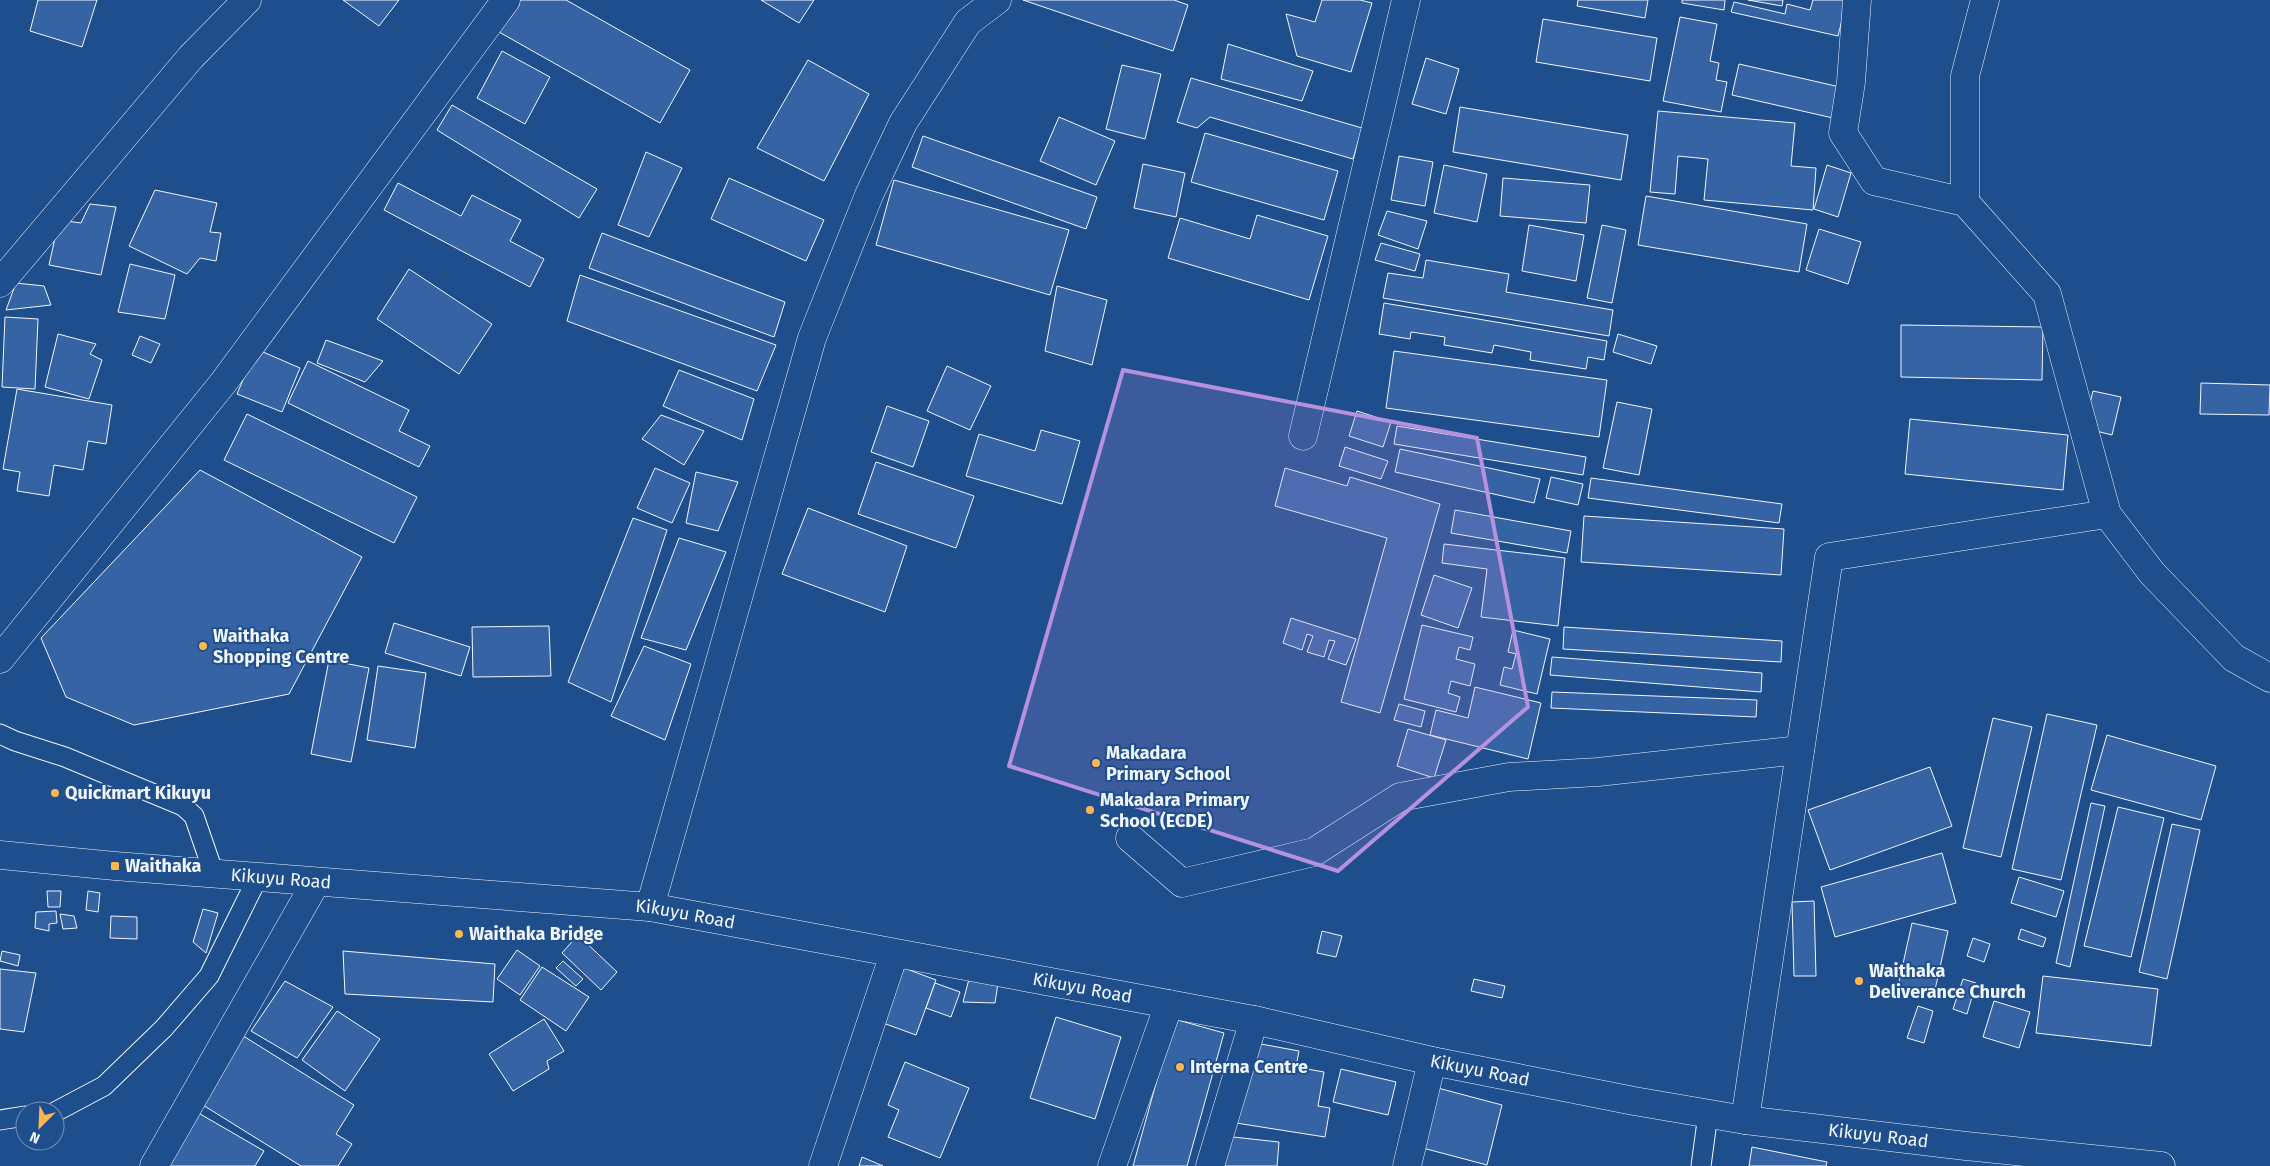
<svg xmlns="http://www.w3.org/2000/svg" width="2270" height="1166" font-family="'Fira Sans',sans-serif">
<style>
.building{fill:#3563a3;stroke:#f2f6ff}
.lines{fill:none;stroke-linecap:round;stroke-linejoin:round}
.lane-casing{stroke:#f2f6ff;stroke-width:21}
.street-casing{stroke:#f2f6ff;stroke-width:29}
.secondary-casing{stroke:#f2f6ff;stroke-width:29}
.lane{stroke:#1f4e8c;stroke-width:19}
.street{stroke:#1f4e8c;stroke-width:28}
.secondary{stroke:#1f4e8c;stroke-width:28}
.marked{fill:#b691df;fill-opacity:0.2;stroke:#b691df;stroke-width:4;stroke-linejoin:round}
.poi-dot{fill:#ffb74d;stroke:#1f4e8c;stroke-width:2}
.labels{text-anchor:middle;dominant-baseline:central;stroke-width:4;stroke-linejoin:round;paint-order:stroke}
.poi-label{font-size:18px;font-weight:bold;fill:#f2f6ff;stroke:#1f4e8c;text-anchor:start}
.street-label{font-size:18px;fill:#f2f6ff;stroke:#1f4e8c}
</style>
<rect width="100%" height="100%" fill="#1f4e8c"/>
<!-- building -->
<g class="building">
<polygon points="38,0 97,0 82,47 30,31"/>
<polygon points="343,0 399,0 379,26"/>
<polygon points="517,0 566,0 690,70 660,123 499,32"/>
<polygon points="761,0 814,0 799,23"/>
<polygon points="1023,0 1174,0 1188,5 1173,51"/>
<polygon points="1322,0 1360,0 1372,3 1351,72 1297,56 1286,14 1315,22"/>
<polygon points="1578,0 1648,0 1645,18 1577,6"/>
<polygon points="1682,0 1725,0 1724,10 1682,3"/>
<polygon points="1748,0 1783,0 1782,6"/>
<polygon points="1813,0 1847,0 1838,36 1731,12 1734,2 1785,14 1787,4 1810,10"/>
<polygon points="1680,17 1717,24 1710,61 1719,63 1716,80 1727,82 1721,112 1663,101"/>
<polygon points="1543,19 1657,38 1650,81 1536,62"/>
<polygon points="1228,44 1313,71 1302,101 1221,79"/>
<polygon points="502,51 550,77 525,124 477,98"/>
<polygon points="1426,58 1459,69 1446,114 1412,104"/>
<polygon points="808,60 869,94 824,181 757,148"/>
<polygon points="1739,64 1840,87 1833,118 1732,95"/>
<polygon points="1122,65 1161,74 1145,139 1106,129"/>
<polygon points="1191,78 1362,128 1353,159 1210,117 1197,128 1177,122"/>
<polygon points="452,105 597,189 579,218 437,130"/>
<polygon points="1460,107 1628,135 1621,180 1453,152"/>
<polygon points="1658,111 1795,123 1791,166 1816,168 1813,210 1704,200 1708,159 1678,156 1675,194 1650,192"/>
<polygon points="1059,117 1115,141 1096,185 1040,161"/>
<polygon points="1205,133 1338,171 1324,220 1191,182"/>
<polygon points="923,136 1097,197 1086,229 912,167"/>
<polygon points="646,152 682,168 649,237 618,225"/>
<polygon points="1399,156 1433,162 1425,206 1391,200"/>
<polygon points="1143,164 1185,173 1176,217 1134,208"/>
<polygon points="1444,165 1487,174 1477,222 1434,213"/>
<polygon points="1827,165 1851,173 1838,217 1814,209"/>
<polygon points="729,178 824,220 806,261 711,219"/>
<polygon points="1503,178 1590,185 1586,223 1500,216"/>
<polygon points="894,180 1069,230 1050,295 876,245"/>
<polygon points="398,183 461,216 472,195 521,220 510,241 544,259 530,287 384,210"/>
<polygon points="155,190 217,203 210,232 221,233 216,261 200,258 187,274 129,246"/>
<polygon points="1646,196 1807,224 1799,272 1638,245"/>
<polygon points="90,204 116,207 101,275 49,265 59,220 81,223"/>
<polygon points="1387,211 1427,221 1418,249 1378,235"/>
<polygon points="1257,215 1328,236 1309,300 1168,258 1180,218 1250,239"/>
<polygon points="1529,225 1584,235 1576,281 1522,271"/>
<polygon points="1602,225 1626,230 1612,303 1587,298"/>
<polygon points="1819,229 1861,242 1848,284 1806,270"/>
<polygon points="602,233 785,302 774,337 589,268"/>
<polygon points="1381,243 1420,254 1415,271 1375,260"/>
<polygon points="1426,260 1509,274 1506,292 1613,310 1609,336 1383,298 1388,273 1423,278"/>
<polygon points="130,264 175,275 165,319 118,312"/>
<polygon points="409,269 492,324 459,374 377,319"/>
<polygon points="580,275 776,345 757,391 567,321"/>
<polygon points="16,283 44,286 51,305 6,310"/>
<polygon points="1057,286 1107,300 1092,365 1045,351"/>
<polygon points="1384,303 1607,341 1604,360 1588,357 1586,369 1530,360 1531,352 1494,345 1492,353 1444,345 1445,337 1411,332 1410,339 1379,334"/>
<polygon points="5,317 38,319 35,389 2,387"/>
<polygon points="1901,325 2043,327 2042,380 1901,377"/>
<polygon points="58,334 96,344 90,354 102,360 89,399 45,387"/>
<polygon points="1618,334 1657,346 1651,364 1613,352"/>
<polygon points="140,336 160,344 151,363 132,355"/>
<polygon points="326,340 383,361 365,382 317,363"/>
<polygon points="256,349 300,368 282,412 237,394"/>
<polygon points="1394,351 1607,380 1599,437 1386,408"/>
<polygon points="308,361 409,410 399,431 430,446 419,467 288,403"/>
<polygon points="947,366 991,386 970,430 927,411"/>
<polygon points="679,370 754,399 742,440 663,406"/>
<polygon points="2201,383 2270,385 2269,415 2200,414"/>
<polygon points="17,389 112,405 106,444 88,441 83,470 54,465 49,496 17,491 20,472 3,469"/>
<polygon points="2093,391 2121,397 2112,435 2084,428"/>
<polygon points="1617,402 1652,409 1639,475 1603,468"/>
<polygon points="887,406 929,421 913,467 871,452"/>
<polygon points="1357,411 1391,422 1383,447 1349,436"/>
<polygon points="247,414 417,497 394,543 224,460"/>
<polygon points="661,415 704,431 684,465 642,439"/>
<polygon points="1910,419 2068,435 2063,490 1905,474"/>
<polygon points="1397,426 1586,457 1583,475 1394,444"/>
<polygon points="1041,430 1080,441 1062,504 966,476 979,434 1035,451"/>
<polygon points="1345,447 1388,461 1381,479 1339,466"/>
<polygon points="1400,449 1540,479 1534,503 1395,472"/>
<polygon points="876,462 974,496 956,548 858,514"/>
<polygon points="655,468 690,483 672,523 637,508"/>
<polygon points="1285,468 1347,486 1350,477 1440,504 1380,713 1341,702 1387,538 1275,506"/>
<polygon points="200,470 362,557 289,694 134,725 66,697 41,638"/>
<polygon points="696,472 738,482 718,531 686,523"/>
<polygon points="1551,477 1583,484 1578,505 1546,498"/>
<polygon points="1591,478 1782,504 1779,523 1588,498"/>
<polygon points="808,508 907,546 885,612 782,574"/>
<polygon points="1455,510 1571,531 1567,553 1451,533"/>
<polygon points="1584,516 1784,529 1781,575 1581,562"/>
<polygon points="633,518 667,530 611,702 568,682"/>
<polygon points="679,538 726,552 686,650 641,638"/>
<polygon points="1444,544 1565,558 1558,626 1481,617 1487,569 1442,563"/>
<polygon points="1434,575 1472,588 1458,628 1421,615"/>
<polygon points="1291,618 1356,639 1346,665 1328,659 1335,641 1329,640 1324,657 1307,652 1313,636 1307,634 1302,650 1283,643"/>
<polygon points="394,623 470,647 461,676 385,653"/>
<polygon points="1422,625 1473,637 1470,650 1459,647 1456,659 1475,664 1470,686 1451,681 1448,693 1460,697 1456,712 1404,699"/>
<polygon points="549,626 551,676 473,677 472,627"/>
<polygon points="1564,627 1782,641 1781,662 1563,649"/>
<polygon points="1513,630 1550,639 1537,694 1500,685 1504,667 1512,669 1516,654 1508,652"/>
<polygon points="644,646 691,664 665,740 611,716"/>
<polygon points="1552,657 1762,673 1761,692 1550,675"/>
<polygon points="329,660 369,668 351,762 311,754"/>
<polygon points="378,666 426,673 415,748 367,740"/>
<polygon points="1475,687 1541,703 1528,759 1430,735 1436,710 1468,718"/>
<polygon points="1552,692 1757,700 1756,717 1551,708"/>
<polygon points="1399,704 1425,711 1421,727 1394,720"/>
<polygon points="2047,714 2097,725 2061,880 2012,869"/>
<polygon points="1993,718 2032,727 2001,857 1963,848"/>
<polygon points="1408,729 1446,740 1434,778 1397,766"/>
<polygon points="2107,735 2216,766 2201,820 2091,790"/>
<polygon points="1930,767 1952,826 1830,870 1808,810"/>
<polygon points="2091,803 2105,806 2070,967 2056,963"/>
<polygon points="2118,807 2164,818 2131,957 2084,946"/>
<polygon points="2172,824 2200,830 2167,979 2139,972"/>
<polygon points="1942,853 1956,903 1835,937 1821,887"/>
<polygon points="2019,877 2064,891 2056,917 2011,903"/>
<polygon points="47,891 61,891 60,907 48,907"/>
<polygon points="88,891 100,893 98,912 86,910"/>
<polygon points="1814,901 1816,976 1794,976 1792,902"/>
<polygon points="203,909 218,913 206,953 193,942"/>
<polygon points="56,911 57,923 49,924 49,931 35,928 36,912"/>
<polygon points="60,914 74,916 77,928 63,929"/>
<polygon points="111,916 137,917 137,939 110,938"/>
<polygon points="1912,923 1948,931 1933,999 1897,991"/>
<polygon points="2021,929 2046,938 2043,947 2018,939"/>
<polygon points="1322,931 1342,936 1336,957 1317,953"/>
<polygon points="578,935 617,972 601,990 562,953"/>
<polygon points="1973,938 1990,944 1984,962 1967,956"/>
<polygon points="517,950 540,966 520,995 497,979"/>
<polygon points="2,951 20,955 18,966 0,961"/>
<polygon points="343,951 495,964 493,1002 345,994"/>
<polygon points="563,961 583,979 576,986 556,968"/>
<polygon points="542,967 589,997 566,1031 520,1000"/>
<polygon points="904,968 936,980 916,1035 883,1023"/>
<polygon points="0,969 36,973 24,1032 0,1029"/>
<polygon points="2043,976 2158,989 2151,1046 2036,1033"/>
<polygon points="969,979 998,983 995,1003 963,1002"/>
<polygon points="1474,979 1505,986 1502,998 1471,991"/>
<polygon points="1963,979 1976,983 1967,1014 1953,1009"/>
<polygon points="285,981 333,1007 297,1058 251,1031"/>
<polygon points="935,983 960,992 951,1017 926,1008"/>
<polygon points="1994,1001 2030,1012 2019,1048 1983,1037"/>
<polygon points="1918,1006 1933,1011 1924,1043 1907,1038"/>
<polygon points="337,1011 380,1039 345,1091 302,1060"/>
<polygon points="1056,1017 1121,1037 1095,1119 1030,1098"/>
<polygon points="544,1019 564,1051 547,1061 549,1069 513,1091 489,1054"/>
<polygon points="1174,1019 1224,1033 1187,1166 1133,1166"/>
<polygon points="240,1034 354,1105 336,1134 352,1144 338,1166 301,1166 198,1102"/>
<polygon points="1250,1042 1299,1051 1296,1067 1324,1072 1318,1106 1330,1108 1325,1137 1236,1123"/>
<polygon points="905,1062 969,1088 940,1158 888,1137 899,1110 888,1105"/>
<polygon points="1341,1069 1396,1082 1388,1115 1333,1102"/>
<polygon points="1434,1087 1502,1105 1487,1165 1419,1147"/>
<polygon points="195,1111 264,1151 255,1166 164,1166"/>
<polygon points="1224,1136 1279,1142 1277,1166 1221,1166"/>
<polygon points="1752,1147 1827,1162 1826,1166 1749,1166"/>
<polygon points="862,1157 883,1166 859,1166"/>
</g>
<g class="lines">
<defs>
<g id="lane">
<polyline points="0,734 15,741 65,757 183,806 194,816 214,874"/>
<polyline points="55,1112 104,1086 164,1028 209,976 258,877"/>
<polyline points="0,1120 25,1116"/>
<polyline points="1701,1166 1708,1114"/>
</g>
<g id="street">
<polyline points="1857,0 1851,82 1843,133 1874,181 1965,202 2047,294 2107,514"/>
<polyline points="1965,202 1965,76 1985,0"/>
<polyline points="0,283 191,57 247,0"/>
<polyline points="1303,436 1406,0"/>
<polyline points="0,659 223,383 506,0"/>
<polyline points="1130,838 1182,883 1314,852 1400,797 1509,777 1598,772 1800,750"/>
<polyline points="650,907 812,338 869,195 903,123 968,22 997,0"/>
<polyline points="1745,1120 1829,557 2107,514 2152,573 2234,658 2270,678"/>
<polyline points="154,1166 316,882"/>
<polyline points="823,1166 894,954"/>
<polyline points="1112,1166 1169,1004"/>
<polyline points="1210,1166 1254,1020"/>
<polyline points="1407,1166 1432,1061"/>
</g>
<g id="secondary">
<path id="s1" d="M0,855L115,866L650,907L1254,1020L1432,1061L1634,1101L1745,1120L1966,1146L2161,1166"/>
</g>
</defs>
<!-- lane casing -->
<use href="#lane" class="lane-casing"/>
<!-- street casing -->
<use href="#street" class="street-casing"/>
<!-- secondary casing -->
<use href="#secondary" class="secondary-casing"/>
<!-- lane -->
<use href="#lane" class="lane"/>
<!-- street -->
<use href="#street" class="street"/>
<!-- secondary -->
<use href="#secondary" class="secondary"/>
</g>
<!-- marked area -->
<path class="marked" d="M1123,370L1477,438L1528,707L1338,871L1009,766Z"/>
<!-- markers -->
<g class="poi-dot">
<circle cx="203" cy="646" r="5"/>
<circle cx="1096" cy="763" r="5"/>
<circle cx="55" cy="793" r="5"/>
<circle cx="1090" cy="810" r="5"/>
<rect x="110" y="861" width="10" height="10" rx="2.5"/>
<circle cx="459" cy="934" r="5"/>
<circle cx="1859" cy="981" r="5"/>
<circle cx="1180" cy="1067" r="5"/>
</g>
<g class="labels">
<!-- poi labels -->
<g class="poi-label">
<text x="213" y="636">Waithaka<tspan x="213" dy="21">Shopping Centre</tspan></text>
<text x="1106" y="753">Makadara<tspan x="1106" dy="21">Primary School</tspan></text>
<text x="65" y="793">Quickmart Kikuyu</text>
<text x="1100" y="800">Makadara Primary<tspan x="1100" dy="21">School (ECDE)</tspan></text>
<text x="125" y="866">Waithaka</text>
<text x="469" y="934">Waithaka Bridge</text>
<text x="1869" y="971">Waithaka<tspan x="1869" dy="21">Deliverance Church</tspan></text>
<text x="1190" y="1067">Interna Centre</text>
</g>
<!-- street labels -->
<g class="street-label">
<text stroke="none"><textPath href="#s1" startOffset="282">Kikuyu Road</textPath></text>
<text stroke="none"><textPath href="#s1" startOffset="688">Kikuyu Road</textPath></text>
<text stroke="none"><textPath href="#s1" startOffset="1092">Kikuyu Road</textPath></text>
<text stroke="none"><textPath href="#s1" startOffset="1498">Kikuyu Road</textPath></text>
<text stroke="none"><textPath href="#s1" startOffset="1902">Kikuyu Road</textPath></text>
</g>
</g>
<!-- north arrow -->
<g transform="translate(40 1126) rotate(204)"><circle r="24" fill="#1f4e8c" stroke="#7391ba"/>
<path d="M0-4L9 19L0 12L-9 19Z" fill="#ffb74d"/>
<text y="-8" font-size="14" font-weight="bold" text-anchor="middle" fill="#f2f6ff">N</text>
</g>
</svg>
